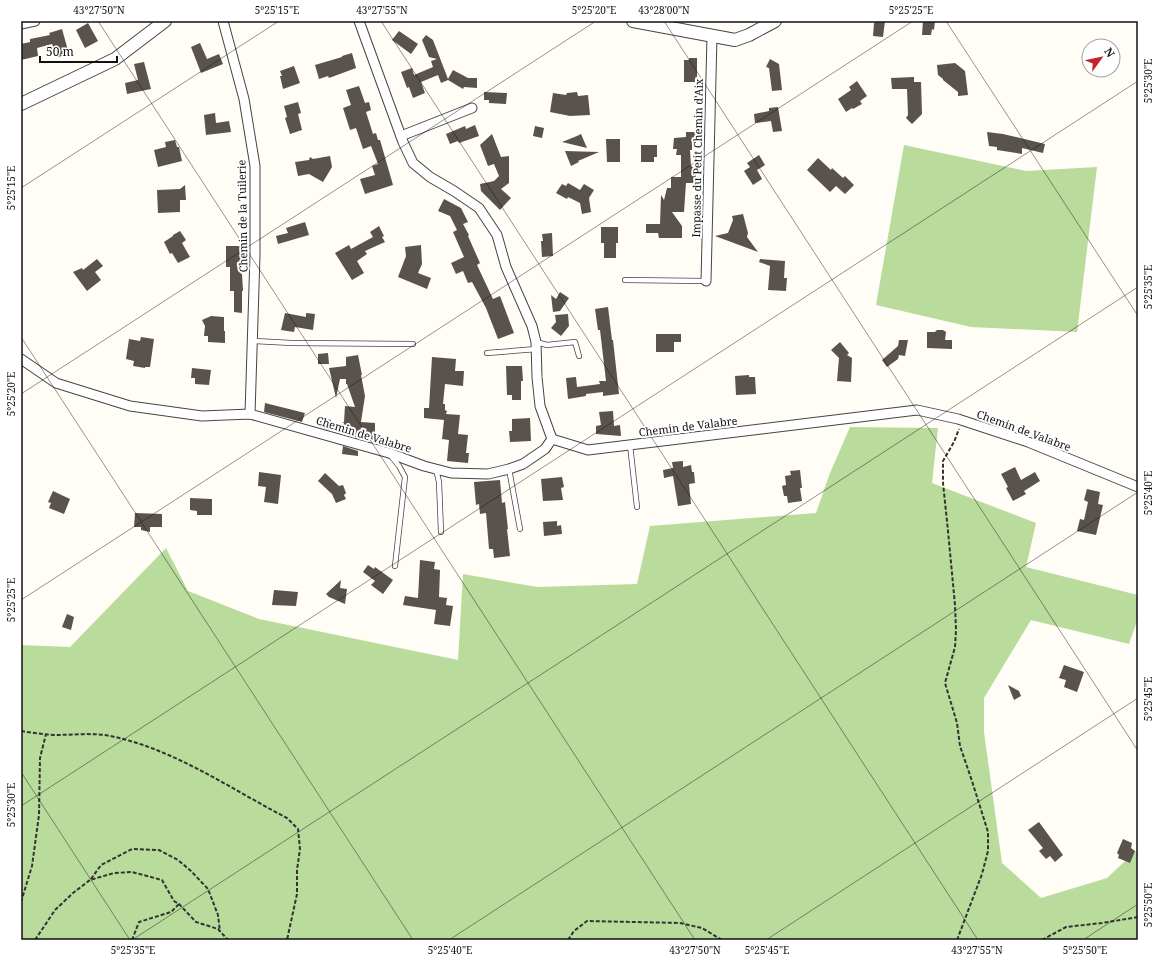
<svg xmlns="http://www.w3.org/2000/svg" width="1159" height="961" font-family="'Noto Serif',serif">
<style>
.forest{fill:#b9dc9c}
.building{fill:#5a524d}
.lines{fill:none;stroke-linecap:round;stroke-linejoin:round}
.service-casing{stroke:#444;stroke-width:6}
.minor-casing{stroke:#444;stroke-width:11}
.tertiary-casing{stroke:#444;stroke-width:14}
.path{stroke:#333;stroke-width:2;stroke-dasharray:4 2;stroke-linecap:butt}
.service{stroke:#fff;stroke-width:4.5}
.minor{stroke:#fff;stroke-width:9}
.tertiary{stroke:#fff;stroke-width:12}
.ticks{fill:none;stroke:#111;stroke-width:1;stroke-opacity:0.45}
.labels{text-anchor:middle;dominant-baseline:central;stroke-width:4;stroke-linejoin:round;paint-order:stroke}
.street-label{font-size:11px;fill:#111;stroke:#fff}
.neatline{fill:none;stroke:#111;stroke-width:1.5}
.ticks-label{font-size:10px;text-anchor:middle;fill:#111}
</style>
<rect width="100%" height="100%" fill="#fffdf5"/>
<!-- forest -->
<g class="forest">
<polygon points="904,145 1026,171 1097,167 1077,332 971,327 876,305"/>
<polygon points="850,427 938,428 932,483 1036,523 1026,567 1138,595 1138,618 1129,644 1031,620 984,698 984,732 1002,863 1041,898 1107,878 1138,849 1138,940 21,940 21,645 70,647 166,548 188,591 259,619 458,660 463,574 537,587 637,584 650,526 816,513 830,473"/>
</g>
<!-- building -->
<g class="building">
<polygon points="875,21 885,21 883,37 873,36 874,23 875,23"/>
<polygon points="923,21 935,21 934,30 932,29 931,35 922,35"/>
<polygon points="88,23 98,41 85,48 76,30"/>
<polygon points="62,29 69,54 58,57 55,47 53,48 52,44 37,48 38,56 21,60 21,44 30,42 30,39 50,35 49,33"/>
<polygon points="399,31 418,44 411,54 392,40"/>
<polygon points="426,35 433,40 448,79 453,70 468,78 477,78 477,88 464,87 463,89 448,80 441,83 438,75 421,82 425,93 413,98 409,87 407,88 401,72 412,68 414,75 433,67 431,61 437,59 429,57 422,40"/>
<polygon points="200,43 207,59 219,54 223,64 201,73 191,47"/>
<polygon points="352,53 356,68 329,78 328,76 319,79 315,65 342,57 342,56"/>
<polygon points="689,58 697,58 697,82 684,82 684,60 689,60"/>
<polygon points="770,59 779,64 782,90 772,91 769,68 766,67"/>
<polygon points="144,62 151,89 127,94 125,83 138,80 134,64"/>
<polygon points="955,63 965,71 968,95 958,96 958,92 943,80 943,79 938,75 937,65"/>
<polygon points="294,66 300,83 283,89 280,76 282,76 280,71"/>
<polygon points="914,77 914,82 921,82 922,114 912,124 906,118 908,115 907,89 892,89 891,78"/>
<polygon points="857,81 867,96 860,101 862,104 853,109 852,108 846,112 838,99 851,90 849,87"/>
<polygon points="359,86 365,103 369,102 371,110 366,112 373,134 376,133 378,140 380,140 393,185 365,194 360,179 375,175 372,166 378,164 371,146 363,149 356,128 350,130 343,108 351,105 346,90"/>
<polygon points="484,92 507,93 506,104 489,103 489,100 484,100"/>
<polygon points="577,92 578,96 588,95 590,115 570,116 550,112 553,93 566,95 567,93"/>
<polygon points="298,102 301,113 298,114 302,130 290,134 285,118 287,117 284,106"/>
<polygon points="778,107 782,131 773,132 771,121 755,123 754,114 769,111 769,108"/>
<polygon points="215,113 216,123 229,121 231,132 206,135 204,115"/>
<polygon points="475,125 479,136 459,143 458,141 450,144 446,134 465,126 466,129"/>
<polygon points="535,126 544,128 542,138 533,136"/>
<polygon points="686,132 697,132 697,141 692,141 692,150 690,150 691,166 692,166 692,167 696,167 696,183 686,183 684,212 672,212 682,226 682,238 659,238 658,233 646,233 646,224 660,224 661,195 664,200 667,188 671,188 671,177 681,177 681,155 676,155 677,149 673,149 674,138 686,137"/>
<polygon points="987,132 1003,134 1045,144 1043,153 1022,148 1022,154 997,150 997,147 989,146"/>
<polygon points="492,134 501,157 509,156 509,183 501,189 511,198 500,210 481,191 480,184 494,181 499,176 494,164 488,166 480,145"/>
<polygon points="581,134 587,148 562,142 577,136"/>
<polygon points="606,139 620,139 620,162 607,162"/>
<polygon points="175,140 177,147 179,147 182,161 158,167 154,150 166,147 165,142"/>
<polygon points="641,145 657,145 657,157 654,157 654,162 641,162"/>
<polygon points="565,151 599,152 578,161 579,162 571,166"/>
<polygon points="759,155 765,165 757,170 762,179 753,185 744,171 750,167 747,163"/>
<polygon points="330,156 332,167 323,182 309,174 298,176 295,162 309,160 310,157 313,159"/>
<polygon points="818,158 831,170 832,168 843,178 845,176 854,185 845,194 836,186 830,192 807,170"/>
<polygon points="568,183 580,190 584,184 594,190 589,198 591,212 582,214 580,203 568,197 567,199 556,193 562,184 566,186"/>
<polygon points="185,185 186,200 180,200 180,212 158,213 157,190 180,189"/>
<polygon points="444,199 461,208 468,222 463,224 469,235 468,236 480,263 477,265 493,299 500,296 514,333 498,339 486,308 472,282 468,283 463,271 456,274 451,263 464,257 453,232 457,230 450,216 438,211"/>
<polygon points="743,214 748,233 747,237 758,252 715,236 728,233 733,220 732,216"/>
<polygon points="305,222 309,235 278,244 276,236 288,233 286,228"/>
<polygon points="379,226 384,236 382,237 385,242 365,251 367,254 357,261 364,273 352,280 335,253 349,245 351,249 373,237 370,232"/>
<polygon points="601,227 618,227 618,243 616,243 616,258 604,258 604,243 601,243"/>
<polygon points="180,231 186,240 182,243 190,257 178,263 172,253 170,254 164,242 173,236 173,235"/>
<polygon points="552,233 553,256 542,257 541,241 543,241 542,234"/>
<polygon points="421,245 422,264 418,273 431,278 427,289 398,277 406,256 405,247"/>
<polygon points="226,246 241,246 241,274 242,274 243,291 242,291 242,313 234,312 234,291 230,291 230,267 226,267"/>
<polygon points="97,259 103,266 95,272 101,280 87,291 73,272 82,268 83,270"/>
<polygon points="760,259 785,261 784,278 787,278 786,291 768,290 770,266 759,262"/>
<polygon points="560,292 569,298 560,311 553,312 551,295 556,299"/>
<polygon points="608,307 612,340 613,340 619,394 603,396 603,392 586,394 586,396 568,399 566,378 576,377 577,387 600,384 599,381 606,381 600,330 598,330 595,309"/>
<polygon points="285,313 306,317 306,313 315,314 313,330 295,327 294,332 281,330"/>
<polygon points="568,314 569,326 561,336 551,328 556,322 555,315"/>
<polygon points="211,316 224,317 224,331 225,331 225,343 208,342 208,336 204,336 205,326 202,320"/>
<polygon points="937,330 943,330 946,332 945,340 952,340 952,349 927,348 927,332 935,332"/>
<polygon points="656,334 681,334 681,342 674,342 674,352 656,352"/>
<polygon points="141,337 154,339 150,367 145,367 145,368 133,366 134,361 126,359 129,339 140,341"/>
<polygon points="899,340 908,340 905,356 899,355 898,359 887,367 882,360 898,346"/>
<polygon points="840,342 849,353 847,355 852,358 851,382 837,381 839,358 831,350"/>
<polygon points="328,353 329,364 318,364 318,354"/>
<polygon points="358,355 362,375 361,375 365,396 361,422 375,423 375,431 373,440 359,432 359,438 344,434 344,423 342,422 344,422 345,406 355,407 347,384 346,384 346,379 340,379 336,398 329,368 346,366 346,357"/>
<polygon points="432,357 456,359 455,371 464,371 463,386 445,384 443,404 445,404 445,410 447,411 446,414 460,415 458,434 468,435 466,453 469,453 468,463 447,461 449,440 442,439 444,420 424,418 424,408 429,408"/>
<polygon points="506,366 522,366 523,381 521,381 521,400 512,400 512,395 507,395"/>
<polygon points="192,368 211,370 209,385 195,384 195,378 191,378"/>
<polygon points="749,375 749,377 755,377 756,394 736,395 735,376"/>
<polygon points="265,403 305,413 302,422 264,412"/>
<polygon points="613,411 614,426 620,425 621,436 596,434 596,426 601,425 599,412"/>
<polygon points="320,417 331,420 329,430 317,426"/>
<polygon points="530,418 531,441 510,442 509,431 512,431 512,419"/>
<polygon points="343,446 358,451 358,456 342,454"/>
<polygon points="683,461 683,467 691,465 692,472 694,472 695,483 689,484 691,504 678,506 673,476 664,478 663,470 673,468 672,462"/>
<polygon points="1015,467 1021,480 1035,472 1040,481 1024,491 1026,494 1013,501 1006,488 1008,487 1001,474"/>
<polygon points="800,470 802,488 800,488 802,501 788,503 787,496 784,496 782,486 786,485 785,476 791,475 790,471"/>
<polygon points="259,472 281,475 278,504 264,502 266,487 258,486"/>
<polygon points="325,473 339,486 343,485 346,493 344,495 346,499 336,503 332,494 318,481"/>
<polygon points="562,477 564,487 561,488 563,500 543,501 541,479"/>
<polygon points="500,480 502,503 505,502 508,529 507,529 510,556 494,558 493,549 489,549 486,513 480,514 479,504 476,505 474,482"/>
<polygon points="1087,489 1100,492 1098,504 1103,505 1096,535 1077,531 1080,519 1084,520 1088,502 1084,500"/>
<polygon points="53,491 70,499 64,514 49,508 51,503 48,502"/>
<polygon points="190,498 212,499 212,515 197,515 197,511 190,510"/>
<polygon points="135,513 162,514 162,527 150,527 150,532 141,530 141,527 134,527"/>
<polygon points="557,521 557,526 561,525 562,534 544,536 543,522"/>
<polygon points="420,560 435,562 434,569 440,570 439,597 447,598 446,605 453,606 450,626 434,624 436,610 403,605 405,596 418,598"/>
<polygon points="368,565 374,569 375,567 393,580 383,594 371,585 375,581 363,572"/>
<polygon points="341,580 340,588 347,589 345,604 329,597 326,594"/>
<polygon points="274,590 298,592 296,606 272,605"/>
<polygon points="67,614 74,617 71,630 62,627"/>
<polygon points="1064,665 1084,672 1077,692 1064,687 1066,680 1059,678"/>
<polygon points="1008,685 1019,691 1021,696 1014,700"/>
<polygon points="1039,822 1063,855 1055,862 1050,856 1046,859 1039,851 1043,848 1028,830"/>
<polygon points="1123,839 1132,843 1131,848 1135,851 1130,863 1118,858 1119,855 1117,853"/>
</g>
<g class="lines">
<defs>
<g id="service">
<polyline points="625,280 706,281"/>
<polyline points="252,341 292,343 413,344"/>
<polyline points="536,342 547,345 575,342 579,356"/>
<polyline points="487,353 537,349"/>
<polyline points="630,445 637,507"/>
<polyline points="391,456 399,466 405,477 395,566"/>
<polyline points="436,469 439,482 441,532"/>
<polyline points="509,469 520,529"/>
</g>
<g id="minor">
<polyline points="223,21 244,99 255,166 255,255 250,414"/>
<polyline points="359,21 403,142 413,163 430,177 454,191 479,208 497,235 506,267 532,326 536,342 537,377 540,406 552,439"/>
<polyline points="21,24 35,21"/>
<polyline points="401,136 472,108"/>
<polyline points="706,281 712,36"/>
<polyline points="21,359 56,383 130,406 202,416 250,414 389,453 424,466 451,473 488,474 509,469 523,464 545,449 552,439 588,450 917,410 958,419 1028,442 1138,487"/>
</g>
<g id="tertiary">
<polyline points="633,21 735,40 749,35 775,21"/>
<polyline points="21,104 115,59 165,21"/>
</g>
</defs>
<!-- service casing -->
<use href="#service" class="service-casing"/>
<!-- minor casing -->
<use href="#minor" class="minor-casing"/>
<!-- tertiary casing -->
<use href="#tertiary" class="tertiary-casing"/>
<!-- path -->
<g class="path">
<path d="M21,731C32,733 43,734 54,735C74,735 95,732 115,737C177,751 231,789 287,818L298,829L300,849L297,870V894L287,940"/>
<polyline points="91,879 101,865 132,849 159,850 178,860 191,871 208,889 218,915 220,932"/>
<polyline points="21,902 32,866 39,815 40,758 46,734"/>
<polyline points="35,940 55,910 73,893 90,880 114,873 132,872 162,880 174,901 179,904 196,922 218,929 228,940"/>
<polyline points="132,940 139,922 171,912 179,904"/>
<polyline points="568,940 574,931 587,921 680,923 702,928 722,940"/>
<polyline points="957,940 982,874 988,851 988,832 972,781 960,746 957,723 945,683 955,647 956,630 955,605 948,531 943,483 943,461 954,442 959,429"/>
<polyline points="1042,940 1066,927 1102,923 1138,917"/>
</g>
<!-- service -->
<use href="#service" class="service"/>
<!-- minor -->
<use href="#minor" class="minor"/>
<!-- tertiary -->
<use href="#tertiary" class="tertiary"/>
</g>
<!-- ticks -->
<path class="ticks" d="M98,21L695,940M381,21L978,940M664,21L1138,751M946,21L1138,316M21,188L279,21M21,337L413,940M21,394L596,21M21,600L913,21M21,772L130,940M21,806L1138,81M132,940L1138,287M449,940L1138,492M766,940L1138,698M1083,940L1138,904"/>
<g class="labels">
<!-- street labels -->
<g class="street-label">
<text transform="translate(697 158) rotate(-89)">Impasse du Petit Chemin d'Aix</text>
<text transform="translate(242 216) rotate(-91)">Chemin de la Tuilerie</text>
<text transform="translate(688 426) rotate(-7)">Chemin de Valabre</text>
<text transform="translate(1024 430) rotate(20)">Chemin de Valabre</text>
<text transform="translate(364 434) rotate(17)">Chemin de Valabre</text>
</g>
</g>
<!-- border -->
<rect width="1159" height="961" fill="none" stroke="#ffffff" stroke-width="44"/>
<!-- north arrow -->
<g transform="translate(1101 58) rotate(57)"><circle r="19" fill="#ffffff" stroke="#a0a0a0"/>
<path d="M0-3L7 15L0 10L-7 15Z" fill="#c4262e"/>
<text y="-6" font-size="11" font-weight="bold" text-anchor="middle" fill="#111111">N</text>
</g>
<!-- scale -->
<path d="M40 56v6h77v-6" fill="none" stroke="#111111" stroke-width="2"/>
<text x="46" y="56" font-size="12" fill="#111111" stroke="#ffffff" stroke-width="3" paint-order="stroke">50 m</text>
<rect x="22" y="22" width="1115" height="917" class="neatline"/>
<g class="ticks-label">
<text x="99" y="14">43°27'50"N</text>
<text x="277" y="14">5°25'15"E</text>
<text x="382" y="14">43°27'55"N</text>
<text x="594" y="14">5°25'20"E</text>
<text x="664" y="14">43°28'00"N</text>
<text x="911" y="14">5°25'25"E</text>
<text transform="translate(1148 81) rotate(-90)" y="4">5°25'30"E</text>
<text transform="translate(11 188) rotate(-90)" y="4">5°25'15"E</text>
<text transform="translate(1148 287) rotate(-90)" y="4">5°25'35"E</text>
<text transform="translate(11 394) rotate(-90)" y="4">5°25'20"E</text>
<text transform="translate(1148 493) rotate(-90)" y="4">5°25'40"E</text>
<text transform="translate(11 600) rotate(-90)" y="4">5°25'25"E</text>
<text transform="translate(1148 699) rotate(-90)" y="4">5°25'45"E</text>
<text transform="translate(11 805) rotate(-90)" y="4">5°25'30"E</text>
<text transform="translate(1148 905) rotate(-90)" y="4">5°25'50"E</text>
<text x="133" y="954">5°25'35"E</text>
<text x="450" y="954">5°25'40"E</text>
<text x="695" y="954">43°27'50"N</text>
<text x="767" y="954">5°25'45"E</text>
<text x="977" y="954">43°27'55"N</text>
<text x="1085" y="954">5°25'50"E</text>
</g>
</svg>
